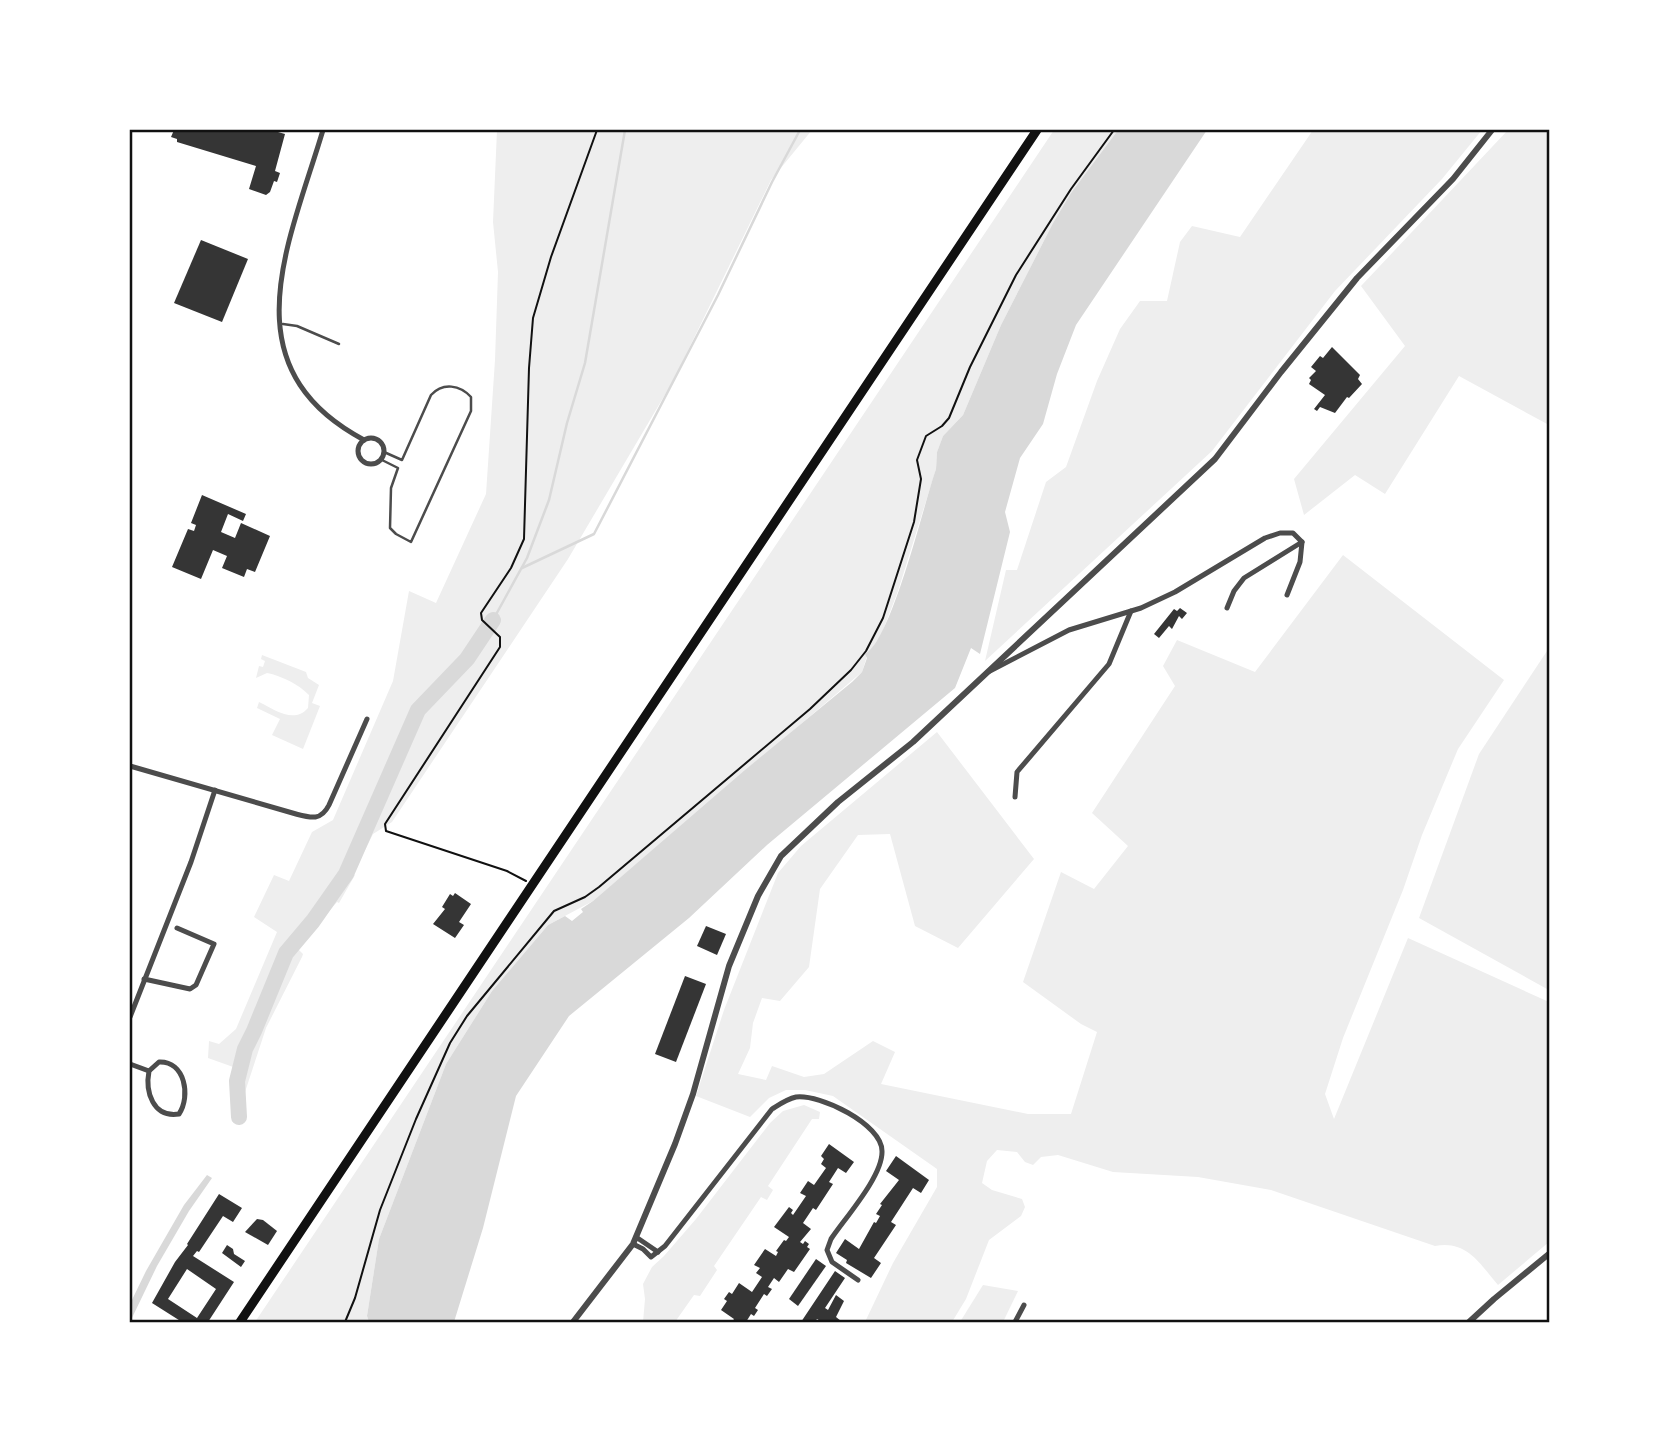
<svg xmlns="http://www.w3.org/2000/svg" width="1679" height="1452" font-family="'Public Sans',sans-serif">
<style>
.green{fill:#eee}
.water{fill:#d9d9d9}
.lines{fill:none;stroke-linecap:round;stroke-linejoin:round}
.stream{stroke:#d9d9d9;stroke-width:2.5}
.river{stroke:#d9d9d9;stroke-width:16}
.building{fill:#353535;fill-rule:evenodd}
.path{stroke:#111;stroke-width:2}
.service{stroke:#4c4c4c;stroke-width:2.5}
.minor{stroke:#4c4c4c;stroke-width:5}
.tertiary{stroke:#4c4c4c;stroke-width:6}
.trunk{stroke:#111;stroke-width:9}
.neatline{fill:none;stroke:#111;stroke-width:2.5}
</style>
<rect width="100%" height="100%" fill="#fff"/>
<!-- green -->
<g class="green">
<polygon points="497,130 812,130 771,180 673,381 568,559 392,822 373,834 353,874 355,875 339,903 337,902 297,948 303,954 302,957 266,1028 245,1092 236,1068 208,1058 209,1041 219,1044 236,1029 277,932 254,917 274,875 289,881 312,832 333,820 393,681 409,591 436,603 486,494 495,360 498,272 493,222"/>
<polygon points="1054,130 1118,130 1071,193 1053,223 1001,325 963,415 943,436 937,452 936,469 898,591 882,633 867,656 862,672 593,901 548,925 492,991 446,1064 379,1239 367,1316 369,1322 255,1322"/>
<polygon points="1313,130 1482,130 1442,179 1335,291 1212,451 985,661 1006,570 1017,570 1046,482 1066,467 1097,381 1120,329 1140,301 1167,301 1180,242 1192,226 1240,237"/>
<polygon points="1508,130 1549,130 1549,425 1459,376 1385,494 1355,475 1304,515 1294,479 1405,346 1361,286"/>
<path d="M1343,555L1504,680L1458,749L1422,835L1403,890L1343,1038L1325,1094L1334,1119L1408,938L1549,1002V1242L1498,1285C1480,1264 1467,1240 1435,1246L1271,1190L1198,1177L1113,1172L1058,1155L1041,1157L1033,1165L1025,1162L1017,1152L997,1150L987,1161L982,1183L992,1190L1022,1199L1025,1207L1021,1216L989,1240L966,1299L952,1322H865L893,1263L937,1187V1169L833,1096L805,1090H786L769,1098L750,1117L696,1096L724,1010L778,873L801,846L937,732L1034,859L958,948L915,926L890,834L858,835L820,889L809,967L780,1001L762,998L753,1023L750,1048L738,1074L766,1080L772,1066L804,1077L824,1074L873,1041L895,1052L881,1084L1028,1114H1071L1097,1032L1081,1024L1023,982L1061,872L1094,889L1128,846L1092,813L1175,686L1163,666L1177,640L1255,672Z"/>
<polygon points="1549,648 1550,984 1547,989 1419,918 1479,754"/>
<path d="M262,655L306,672L308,678L319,685L312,703L320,706L303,749L272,735L280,719L257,708L259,702C275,710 294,724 308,708L309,695C298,684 282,676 267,673L256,678L259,666L263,667L265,661L261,659Z"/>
<polygon points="804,1105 820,1112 819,1119 812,1119 768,1186 773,1190 767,1200 761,1197 714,1266 717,1270 700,1296 694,1295 675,1322 643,1322 645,1299 643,1284 652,1267 664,1256 696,1219 770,1123 783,1111"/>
<polygon points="983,1285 1018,1291 1003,1322 960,1322"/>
</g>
<!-- water -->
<g class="water">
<path d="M1118,130H1207L1076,325L1057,374L1043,424L1020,458L1005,512L1010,532L980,654L971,648L955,688L767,845L689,918L569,1016L516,1096L483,1228L454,1322H369L367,1316L379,1239L446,1064L492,991L548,925L565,916L572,921L583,912L581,909L593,901L745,770L852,682L862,672L867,658L865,654C892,640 924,503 936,469L937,452L943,436L963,415L1001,325L1053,223L1071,193Z"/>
<polygon points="207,1175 212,1178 189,1211 157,1266 130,1322 130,1304 146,1271 184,1205"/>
</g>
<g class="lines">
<!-- stream -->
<g class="stream">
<polyline points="522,568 594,534 718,295 772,182 800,130"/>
<polyline points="493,620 527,558 549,500 567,423 585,363 625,130"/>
</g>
<!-- river -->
<polyline class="river" points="239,1117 237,1081 245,1049 254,1031 286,953 313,921 346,874 418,710 467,659 493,620"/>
</g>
<!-- building -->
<g class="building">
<polygon points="174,130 271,130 285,134 275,171 280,173 277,182 274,181 270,192 266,195 249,189 256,166 177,142 177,139 171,137"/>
<polygon points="201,240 248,259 222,322 174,303"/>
<polygon points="1332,347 1360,375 1358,379 1362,384 1349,398 1347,397 1335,413 1320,407 1317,411 1314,409 1325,395 1309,384 1311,380 1309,378 1316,371 1311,367 1320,356 1323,358"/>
<polygon points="202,495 246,514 243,521 228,514 221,532 235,538 241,523 270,536 255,572 247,569 244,577 222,568 227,556 213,550 201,579 172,567 188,529 194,531 196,525 191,523"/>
<polygon points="1180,608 1187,613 1182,619 1179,616 1172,629 1169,626 1159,638 1154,634 1174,609 1177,611"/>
<polygon points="455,893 471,904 459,922 464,925 455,938 433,924 445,909 442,907 450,894 453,896"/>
<polygon points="706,926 726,934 717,955 697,946"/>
<polygon points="685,976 706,984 676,1062 655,1054"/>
<polygon points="829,1144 854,1162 846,1173 838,1168 829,1182 833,1184 816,1210 813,1208 803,1223 811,1229 800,1242 803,1244 805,1241 809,1244 807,1247 810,1249 794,1272 788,1269 779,1282 774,1278 768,1287 772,1289 767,1296 764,1294 755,1308 758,1310 754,1316 751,1314 746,1322 732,1322 734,1319 721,1310 727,1301 724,1299 729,1292 732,1294 739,1283 752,1292 762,1277 756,1273 760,1268 754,1265 765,1249 776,1256 778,1252 776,1251 784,1240 786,1241 789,1237 774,1227 789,1207 793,1210 791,1213 793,1215 806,1196 800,1193 808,1181 814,1185 826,1168 821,1164 824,1159 821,1156"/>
<polygon points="896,1156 929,1180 921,1193 913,1188 891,1222 896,1225 874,1258 881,1263 871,1278 846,1263 847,1260 836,1253 845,1239 859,1249 874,1222 876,1223 880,1216 876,1214 882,1205 880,1204 899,1180 886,1171"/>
<path d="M219,1194L242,1208L233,1222L223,1216L199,1252L197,1251L193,1256L234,1282L208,1322H182L152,1303L175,1262L188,1245L187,1244ZM187,1269L216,1289L197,1318L168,1299Z"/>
<polygon points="257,1219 263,1220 277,1231 268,1245 245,1232"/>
<polygon points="227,1245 233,1249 234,1254 245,1261 241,1267 222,1253"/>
<polygon points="816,1259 826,1266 798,1306 789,1299"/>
<polygon points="835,1271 845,1278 825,1308 828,1310 836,1295 844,1301 836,1317 841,1321 822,1322 817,1319 815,1322 801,1322"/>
</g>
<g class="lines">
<!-- path -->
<g class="path">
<polyline points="526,881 507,871 386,831 385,824 500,647 500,637 482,620 481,613 511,568 524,539 529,368 533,318 551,257 597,130"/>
<polyline points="345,1322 355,1298 380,1210 416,1119 450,1043 467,1016 554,911 585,897 599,887 810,709 851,670 866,651 883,618 914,522 921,479 917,460 926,436 942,426 949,418 970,367 1016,275 1071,189 1114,130"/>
</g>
<!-- service -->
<g class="service">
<polyline points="283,324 297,326 339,344"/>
<path d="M382,460L398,468L391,488L390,528L396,534L411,542L471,411V397C460,385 443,382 431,395L402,460L384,452"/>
</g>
<!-- minor -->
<g class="minor">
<path d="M323,130C289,244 227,367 364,440"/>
<circle cx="371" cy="451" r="13"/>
<polyline points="1287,595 1300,562 1302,542"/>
<polyline points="988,672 1069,630 1141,608 1175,592 1265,538 1280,533 1293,533 1302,542 1244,578 1234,591 1227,608"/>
<path d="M130,766L296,814C311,818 321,821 329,805L367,719"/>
<polyline points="1015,797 1017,772 1109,664 1131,611"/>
<polyline points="144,979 190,989 196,985 214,944 177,928"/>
<polyline points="130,1017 191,862 215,790"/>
<path d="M159,1062C185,1061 191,1096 179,1114C153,1118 145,1092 149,1071Z"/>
<polyline points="130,1064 149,1071"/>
<polyline points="636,1237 658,1252"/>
<path d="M633,1244L643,1249L651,1257L665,1246L772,1109C780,1104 787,1099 796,1097C820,1094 882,1124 882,1151C883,1176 845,1218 831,1239L827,1250L832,1262L858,1280"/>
<polyline points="1015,1322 1024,1305"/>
</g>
<!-- tertiary -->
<g class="tertiary">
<polyline points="573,1322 633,1244 675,1144 693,1094 729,966 758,896 781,856 838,802 913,742 1215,459 1281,372 1357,278 1453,179 1492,130"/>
<polyline points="1469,1322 1494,1299 1550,1253"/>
</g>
<!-- trunk -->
<polyline class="trunk" points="240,1322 1037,130"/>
</g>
<!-- border -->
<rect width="1679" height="1452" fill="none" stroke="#ffffff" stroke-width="262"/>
<rect x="131" y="131" width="1417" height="1190" class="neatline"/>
</svg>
